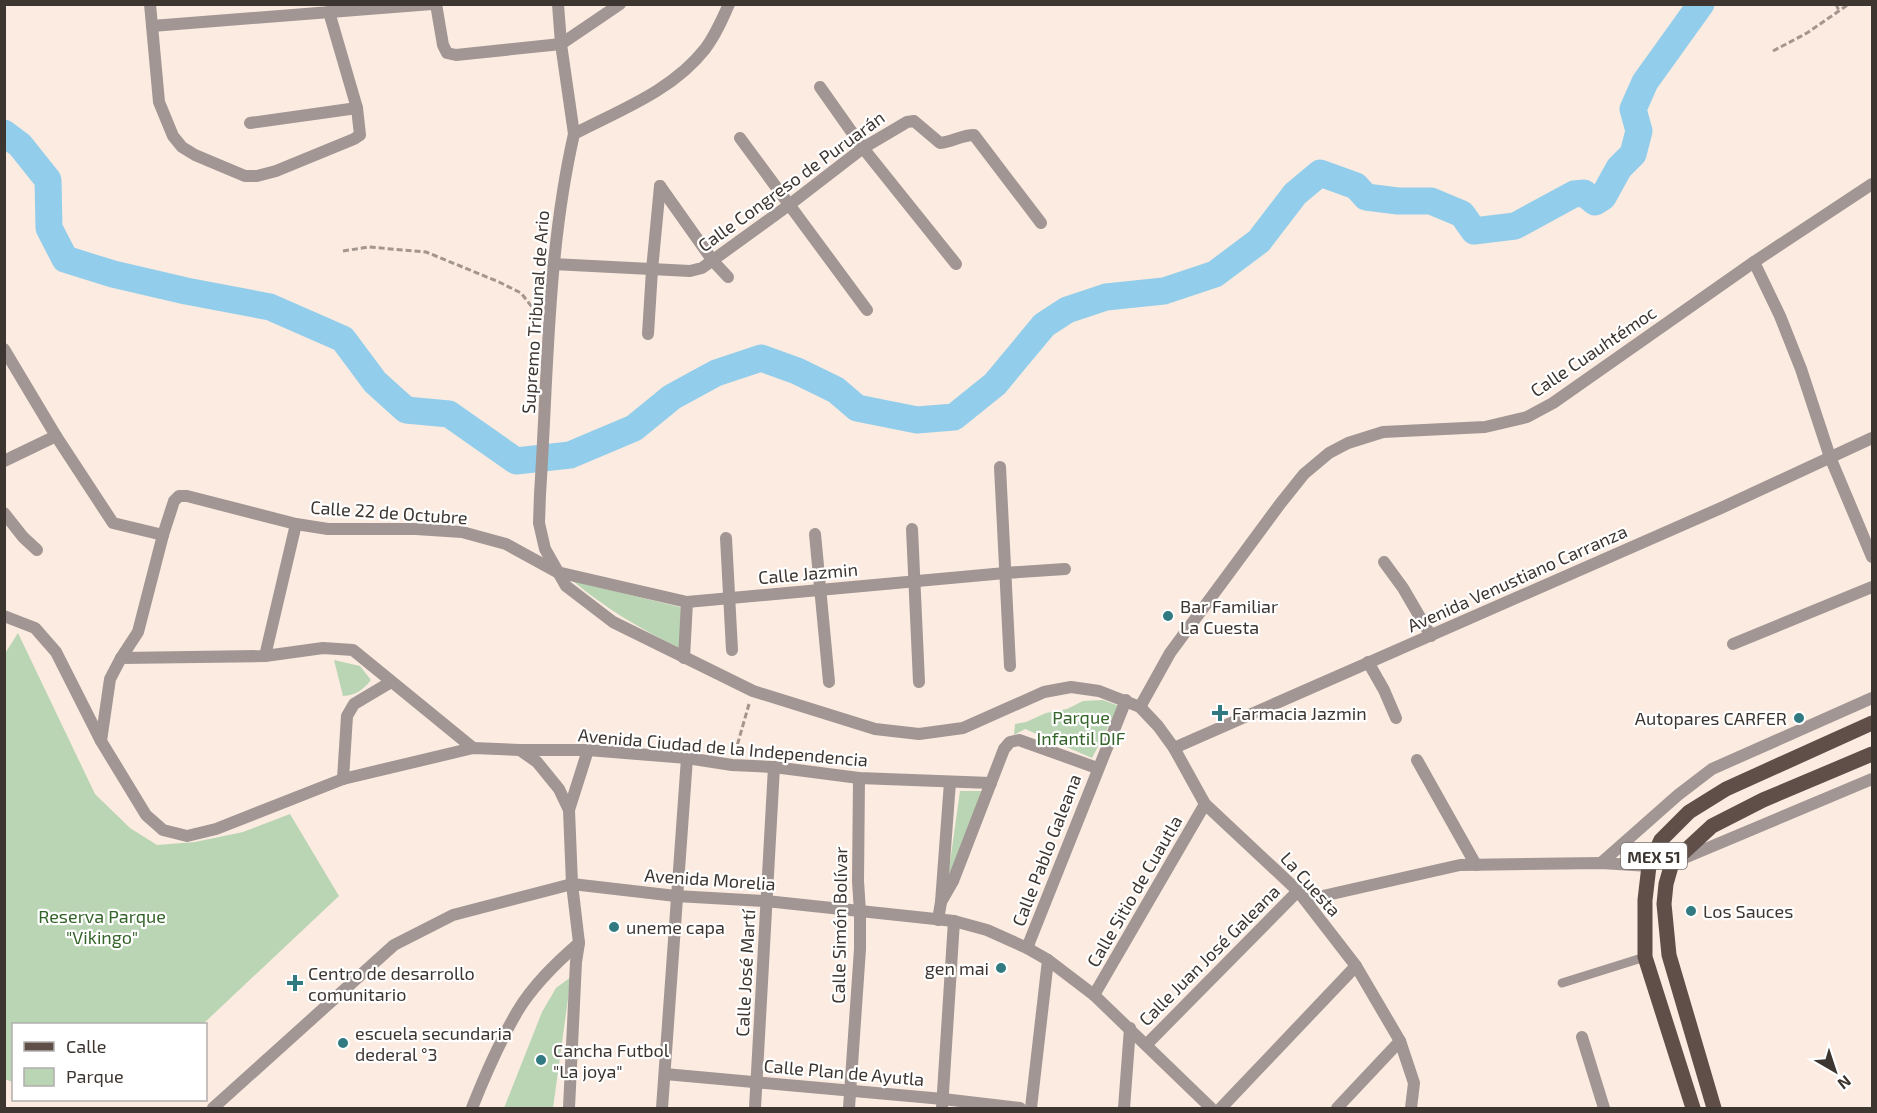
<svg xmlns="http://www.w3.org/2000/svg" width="1877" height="1113" font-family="'Exo 2',sans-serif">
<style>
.green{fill:#bad5b4}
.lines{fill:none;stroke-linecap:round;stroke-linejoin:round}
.river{stroke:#92ceeb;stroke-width:27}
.path{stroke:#a3968e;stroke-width:3;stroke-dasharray:6 3;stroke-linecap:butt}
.service{stroke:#a19693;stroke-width:9}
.minor{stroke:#a19693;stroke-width:12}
.tertiary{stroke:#a19693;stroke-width:12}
.primary{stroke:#604e49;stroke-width:15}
.poi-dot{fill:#317a81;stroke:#fff;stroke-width:2}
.labels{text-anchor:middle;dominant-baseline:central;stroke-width:4.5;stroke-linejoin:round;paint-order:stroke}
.shield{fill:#fff;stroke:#77726e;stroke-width:1.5}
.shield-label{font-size:16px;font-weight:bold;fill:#3d3530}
.street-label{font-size:18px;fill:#3d3530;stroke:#fff}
.poi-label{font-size:18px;fill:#3d3530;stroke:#fff;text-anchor:start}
.park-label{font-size:18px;fill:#346429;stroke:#fff}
</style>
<rect width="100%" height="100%" fill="#fcebe0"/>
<!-- green -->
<g class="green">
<path d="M573,581L684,608L679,648C641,629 606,609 573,581Z"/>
<polygon points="18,633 95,794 130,828 157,845 195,842 243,832 290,814 339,896 203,1024 14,1024 13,1082 4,1079 4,655"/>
<path d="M334,660L360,666L371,680C363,690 356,695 343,696Z"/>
<polygon points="1103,700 1119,706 1092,758 1025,729 1014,735 1015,724 1026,722 1046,713 1067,709 1083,701"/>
<polygon points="960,791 984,791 946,891"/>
<polygon points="571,977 553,1108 504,1108 542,1012 556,988"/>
</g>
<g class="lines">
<!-- river -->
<polyline class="river" points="4,133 20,145 48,180 49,228 65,259 113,274 186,291 270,307 343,339 375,382 406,410 449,414 516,461 570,455 634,428 672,397 716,373 761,358 797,371 836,390 857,408 917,420 954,417 995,384 1044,325 1067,310 1106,297 1164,291 1215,274 1259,241 1295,194 1320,173 1356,186 1366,197 1398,201 1431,201 1462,214 1474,231 1515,226 1574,194 1584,193 1595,202 1603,197 1619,168 1633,154 1639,131 1633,109 1645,82 1701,4"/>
<!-- path -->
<g class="path">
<polyline points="1836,4 1839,11"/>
<polyline points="1773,51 1807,33 1849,4"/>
<polyline points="343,251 369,247 426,252 499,282 521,293 536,312"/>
<polyline points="735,753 749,704"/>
</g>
<!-- service -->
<polyline class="service" points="1562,983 1645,957"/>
<!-- minor -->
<g class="minor">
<polyline points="150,4 159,102 173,136 182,147 195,155 245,176 257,176 276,171 354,139 360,135 357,108 329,12"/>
<polyline points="436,4 443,45 447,53 456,55 561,44 620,4"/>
<polyline points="558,4 561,44 574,134"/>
<polyline points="152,26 432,4"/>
<polyline points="820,87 863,148 956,264"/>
<polyline points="250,123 357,108"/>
<polyline points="740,138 867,310"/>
<polyline points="660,186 713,261 728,277"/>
<polyline points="1754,262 1780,316 1801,369 1830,457 1872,557"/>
<path d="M553,264L690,271L702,268L789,205L863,148L907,122L914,121L940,143C953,142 961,135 974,135L1041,223"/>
<polyline points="648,334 652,270 660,186"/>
<polyline points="4,349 56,436 113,523 163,535"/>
<polyline points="4,461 56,436"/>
<polyline points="1000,467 1010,666"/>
<polyline points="4,513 23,537 37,550"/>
<polyline points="912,529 919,682"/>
<polyline points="815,534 829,682"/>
<polyline points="726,538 732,650"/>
<polyline points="1384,562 1403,588 1431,636"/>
<polyline points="1733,644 1872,587"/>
<polyline points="265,656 296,524"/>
<polyline points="121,658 265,656 323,648 353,650 473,748"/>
<polyline points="684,658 687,602"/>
<polyline points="1368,662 1384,690 1396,718"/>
<polyline points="1140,707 1170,653 1280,504 1304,474 1329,453 1348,443 1383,432 1485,427 1527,417 1553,403 1754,262 1872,184"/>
<polyline points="101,741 110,679 121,658 138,632 163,535 174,501 179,496 187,496 296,524 328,529 416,529 462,532 506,544 557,572 687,602 1005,573 1065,569"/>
<polyline points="1174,748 1721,508 1872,438"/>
<polyline points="520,750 588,750 687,758 732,765 774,767 859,778 991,783"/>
<polyline points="1417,760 1476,865"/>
<polyline points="343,779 347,716 354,704 391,682"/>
<polyline points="569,810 588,750"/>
<polyline points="1677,861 1872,779"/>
<polyline points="1601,863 1678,795 1712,769 1872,698"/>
<polyline points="1305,900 1460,865 1601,863 1649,866"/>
<polyline points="941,902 953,881 1004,749 1010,742 1019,740 1097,768"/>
<polyline points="938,920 941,902 950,782"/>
<polyline points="1027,948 1126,700"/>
<polyline points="1094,995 1205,804"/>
<polyline points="1582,1037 1604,1108"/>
<polyline points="1146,1045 1298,891"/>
<polyline points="665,1074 943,1099 1020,1108"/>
<path d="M472,1108C485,1075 499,1043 517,1012C533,985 556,963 579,943L572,884"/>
<polyline points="569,1108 576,962 579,943"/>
<polyline points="662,1108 687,758"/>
<polyline points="755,1108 774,767"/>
<polyline points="849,1108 860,949 860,912 858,881 859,778"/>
<polyline points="942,1108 954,921"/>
<polyline points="1031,1108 1048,960"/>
<polyline points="1124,1108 1130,1028"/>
<polyline points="1221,1108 1356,966"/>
<polyline points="1337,1108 1400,1041"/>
</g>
<!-- tertiary -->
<g class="tertiary">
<path d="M729,4C722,20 715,36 705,49C672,91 620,110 574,134C547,252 548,374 540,494L539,523L545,549L566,586L613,622L753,691L875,729L919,734L963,728L1044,692L1071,687L1099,691L1140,707L1158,726L1174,748L1205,804L1298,891L1356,966L1400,1041L1414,1083L1411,1108"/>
<polyline points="4,616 35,628 56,652 101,741 146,815 163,830 187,836 216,829 343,779 473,748 520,750 537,762 559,789 569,810 572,884"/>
<polyline points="213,1108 394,945 453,915 572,884 676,896 766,901 954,921 987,930 1027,948 1048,960 1094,995 1211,1108"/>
</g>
<!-- primary -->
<g class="primary">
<polyline points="1693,1108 1645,957 1645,900 1649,866 1661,840 1689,812 1726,789 1872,723"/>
<polyline points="1714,1108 1669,955 1664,904 1666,884 1672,863 1712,826 1763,800 1872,754"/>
</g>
</g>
<!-- markers -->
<g class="poi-dot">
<circle cx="1168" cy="616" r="6"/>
<path d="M1217 704h6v6h6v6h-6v6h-6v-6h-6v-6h6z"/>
<circle cx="1799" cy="718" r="6"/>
<circle cx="1691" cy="911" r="6"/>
<circle cx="614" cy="927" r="6"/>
<circle cx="1001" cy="968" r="6"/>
<path d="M292 974h6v6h6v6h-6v6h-6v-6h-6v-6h6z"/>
<circle cx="343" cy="1043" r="6"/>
<circle cx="541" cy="1060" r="6"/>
</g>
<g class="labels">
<!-- shield labels -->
<rect class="shield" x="1621" y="843" width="66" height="26" rx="4.5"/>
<g class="shield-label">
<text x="1654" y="856">MEX 51</text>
</g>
<!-- street labels -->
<g class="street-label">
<text transform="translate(791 181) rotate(-36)">Calle Congreso de Puruarán</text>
<text transform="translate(535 312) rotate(-86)">Supremo Tribunal de Ario</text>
<text transform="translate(1593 351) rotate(-34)">Calle Cuauhtémoc</text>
<text transform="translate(389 512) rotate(4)">Calle 22 de Octubre</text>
<text transform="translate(808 573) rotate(-5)">Calle Jazmin</text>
<text transform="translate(1517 578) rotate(-24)">Avenida Venustiano Carranza</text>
<text transform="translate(723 747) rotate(5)">Avenida Ciudad de la Independencia</text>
<text transform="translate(1046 850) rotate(-69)">Calle Pablo Galeana</text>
<text transform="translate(710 879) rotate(4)">Avenida Morelia</text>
<text transform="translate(1311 884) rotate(48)">La Cuesta</text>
<text transform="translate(1134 891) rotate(-60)">Calle Sitio de Cuautla</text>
<text transform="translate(839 925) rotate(-89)">Calle Simón Bolívar</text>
<text transform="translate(1209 955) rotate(-45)">Calle Juan José Galeana</text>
<text transform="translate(745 973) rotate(-87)">Calle José Martí</text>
<text transform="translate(844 1072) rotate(5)">Calle Plan de Ayutla</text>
</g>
<!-- poi labels -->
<g class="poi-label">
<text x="1180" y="606">Bar Familiar<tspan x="1180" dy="21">La Cuesta</tspan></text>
<text x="1232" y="713">Farmacia Jazmin</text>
<text x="1787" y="718" text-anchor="end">Autopares CARFER</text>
<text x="1703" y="911">Los Sauces</text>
<text x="626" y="927">uneme capa</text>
<text x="989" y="968" text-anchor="end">gen mai</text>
<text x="308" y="973">Centro de desarrollo<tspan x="308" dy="21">comunitario</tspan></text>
<text x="355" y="1033">escuela secundaria<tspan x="355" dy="21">dederal °3</tspan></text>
<text x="553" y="1050">Cancha Futbol<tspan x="553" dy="21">"La joya"</tspan></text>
</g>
<!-- park labels -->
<g class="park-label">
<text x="1081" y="717">Parque<tspan x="1081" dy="21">Infantil DIF</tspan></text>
<text x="102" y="916">Reserva Parque<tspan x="102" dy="21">"Vikingo"</tspan></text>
</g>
</g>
<!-- border -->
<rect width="1877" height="1113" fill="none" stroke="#3d3530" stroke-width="12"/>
<!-- legend -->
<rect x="12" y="1023" width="195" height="78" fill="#ffffff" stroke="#b1aeac" stroke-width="1.5"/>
<rect x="24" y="1042" width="30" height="9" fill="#604e49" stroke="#b1aeac" stroke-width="1.5"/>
<text x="66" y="1053" font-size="18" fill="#3d3530">Calle</text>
<rect x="24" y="1068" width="30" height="18" fill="#bad5b4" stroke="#b1aeac" stroke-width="1.5"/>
<text x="66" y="1083" font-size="18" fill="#3d3530">Parque</text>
<!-- north arrow -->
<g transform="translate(1835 1071) rotate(141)" stroke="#ffffff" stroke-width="4.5" paint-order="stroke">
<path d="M0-4.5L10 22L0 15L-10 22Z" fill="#3d3530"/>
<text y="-9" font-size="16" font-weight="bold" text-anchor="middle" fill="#3d3530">N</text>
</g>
</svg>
